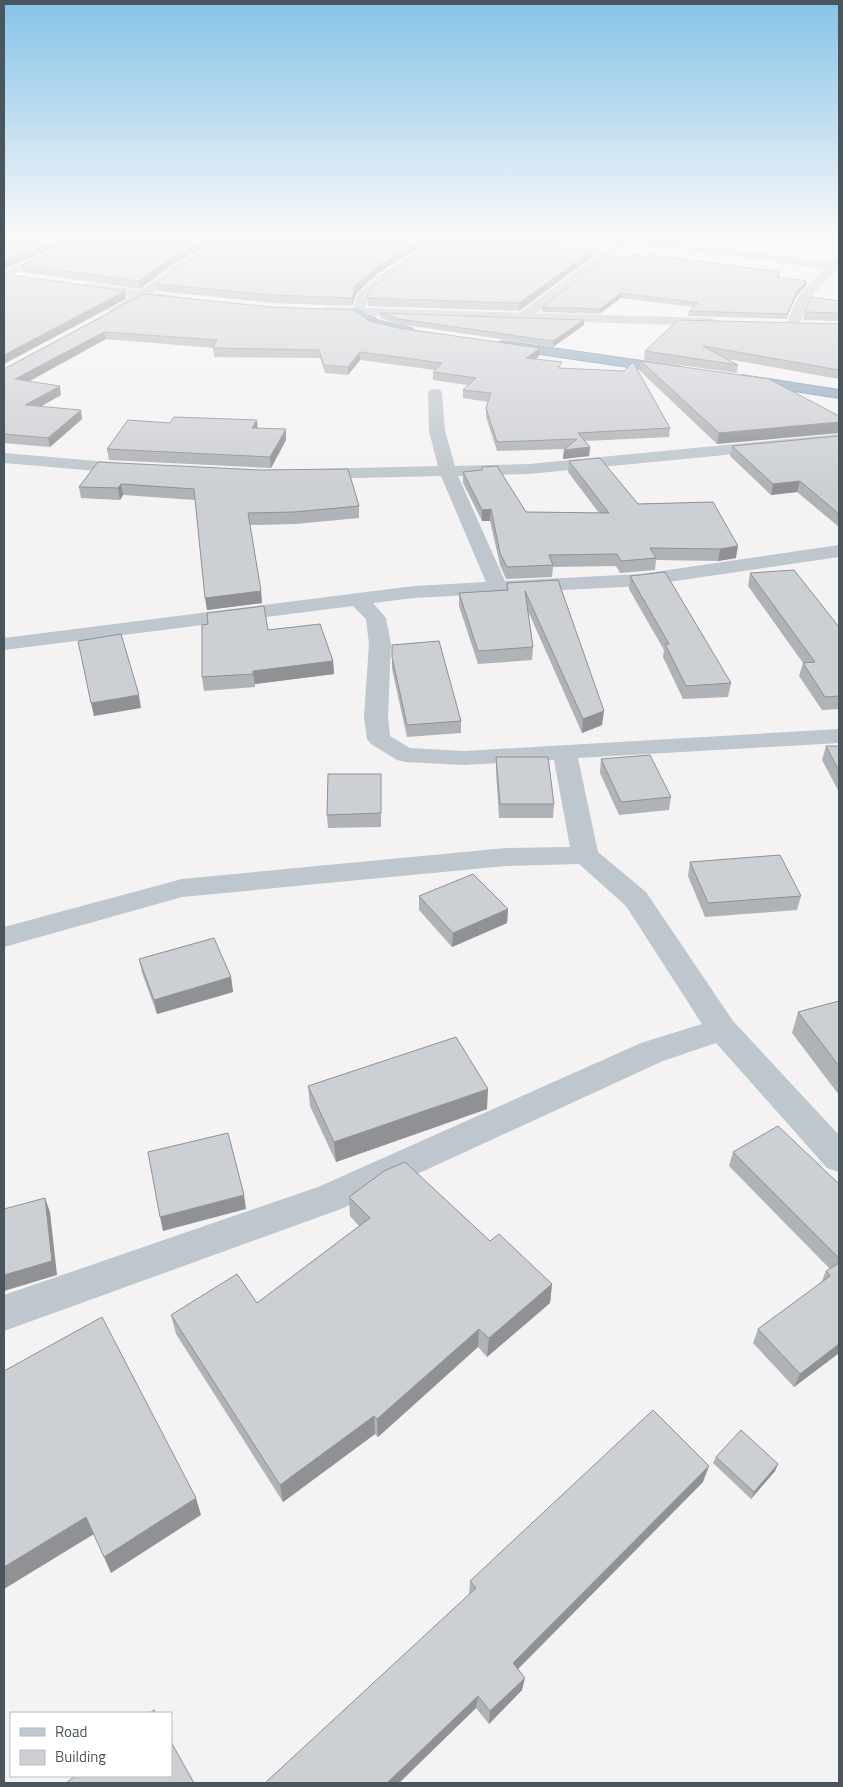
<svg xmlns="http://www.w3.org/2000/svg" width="843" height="1787" font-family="'Titillium Web',sans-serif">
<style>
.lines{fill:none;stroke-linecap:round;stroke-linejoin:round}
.highway-casing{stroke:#7892a9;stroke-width:2}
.street{fill:#bec7cd;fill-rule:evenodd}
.secondary{fill:#bfc9d2;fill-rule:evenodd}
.highway{fill:#8da7bd;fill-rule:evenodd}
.wall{fill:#afb2b6}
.shaded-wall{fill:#8f9194}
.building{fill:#cccfd4;stroke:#8f9194}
</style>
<rect width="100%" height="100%" fill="#f4f2f2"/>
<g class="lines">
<defs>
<g id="highway">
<polygon points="358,308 380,321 412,328 414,331 407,335 371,327 353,315 352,312 353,309"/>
<polygon points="502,341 677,366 682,367 684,370 682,373 677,374 497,348 495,345"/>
<polygon points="742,375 839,390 839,398 737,382 735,379 737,376"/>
</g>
</defs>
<!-- highway casing -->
<use href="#highway" class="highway-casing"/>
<!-- street -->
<g class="street">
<polygon points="88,236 102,236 4,278 4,271"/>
<polygon points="230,236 243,236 182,270 147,298 119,313 111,313 109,310 139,292 174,266"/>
<polygon points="440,236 452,236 386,282 368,298 363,315 353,315 352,312 358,294 378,276"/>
<polygon points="624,236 636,236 634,239 737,250 830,263 839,257 839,266 811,297 799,325 792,329 785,325 799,296 824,269 737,256 627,244 529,319 519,319 518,316 519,313"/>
<polygon points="435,389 440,390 442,393 445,431 455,466 529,464 839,434 839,444 529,474 458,476 505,581 641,574 839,545 839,557 641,586 414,598 373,603 386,618 391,644 388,717 390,736 410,748 464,751 839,729 839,743 578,758 598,852 646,892 733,1021 839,1135 839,1172 827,1168 716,1043 663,1061 341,1209 4,1331 4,1295 318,1187 641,1043 702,1024 626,906 579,864 506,866 182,897 4,947 4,927 182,879 506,848 570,847 554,760 464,765 405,762 397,760 371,744 367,739 364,717 369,644 366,619 353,606 4,650 4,638 414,586 486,582 441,476 312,479 306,478 304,474 306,470 312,469 438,466 429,431 428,393 430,390"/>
<polygon points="4,453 132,464 138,465 140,469 138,473 132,474 4,463"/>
</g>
<!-- secondary -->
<g class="secondary">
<polygon points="87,283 178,296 184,300 178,304 83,290 81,287"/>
<polygon points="328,307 712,318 718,322 712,326 324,314 322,311 324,308"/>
</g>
<!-- highway -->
<use href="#highway" class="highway"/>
</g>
<!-- wall -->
<g class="wall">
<polygon points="90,236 225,236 225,237 173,264 140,289 23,272 22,265"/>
<polygon points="234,236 437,236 377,274 357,293 352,306 272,303 158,291 156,284"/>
<polygon points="445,236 537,236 532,240 592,257 519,311 368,306 367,298"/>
<polygon points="648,257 780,272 779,276 778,277 807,281 806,286 797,295 786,319 688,316 689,311 693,307 621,298 599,314 542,312 542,307 628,258"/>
<polygon points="144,294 370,321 398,328 539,356 536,359 561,368 670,428 669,437 585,441 590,447 589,456 563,459 564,450 565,449 497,451 486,417 486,408 488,402 463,398 463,390 468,385 433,380 433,372 435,370 360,360 348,375 325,373 320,358 214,357 213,348 106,339 29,381 61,395 40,407 82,419 50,447 4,443 4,369"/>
<polygon points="839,301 839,321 803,320 805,312"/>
<polygon points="380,313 584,320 584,325 553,347 399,324 380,318"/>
<polygon points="839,324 839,379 728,359 738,365 737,373 644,360 645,351"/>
<polygon points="641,361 769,379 717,444 640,371"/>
<polygon points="170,423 258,428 286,440 271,468 109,460 107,449"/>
<polygon points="839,436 839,527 797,492 771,495 730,456 732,446"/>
<polygon points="569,461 638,504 713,502 736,558 718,561 656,560 655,570 620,573 616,566 553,567 552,577 506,579 500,565 490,521 482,521 463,483 463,472 482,470 482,467 526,512 599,513 568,472"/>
<polygon points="98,462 359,506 359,518 295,524 250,525 261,591 262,603 207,610 195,500 123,495 120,500 81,498 79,487"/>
<polygon points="750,573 839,627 839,709 822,710 799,676 803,663 748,586"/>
<polygon points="630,576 731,683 728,697 683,699 663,657 664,650 629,589"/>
<polygon points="558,580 602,725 582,733 528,611 533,647 532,660 478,664 459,606 459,593 506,590 507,583"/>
<polygon points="268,630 333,661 334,674 255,684 255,687 204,691 202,677"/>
<polygon points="392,657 461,721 461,733 407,737 392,669"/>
<polygon points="826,746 839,746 839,792 822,760"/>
<polygon points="496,757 554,804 553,818 499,818 496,771"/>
<polygon points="601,759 671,797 669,810 619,815 600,773"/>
<polygon points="381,788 381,827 328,828 327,815"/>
<polygon points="690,862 801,896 797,910 705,917 688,876"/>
<polygon points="419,896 508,909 507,923 452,947 419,910"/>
<polygon points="139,959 231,977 233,992 157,1014 142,973"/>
<polygon points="839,1001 839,1095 792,1033 798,1012"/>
<polygon points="308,1086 487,1109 336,1162 310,1106"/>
<polygon points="733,1152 839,1184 839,1353 794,1387 753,1343 758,1329 821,1283 826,1271 830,1269 729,1166"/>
<polygon points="349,1197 490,1241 552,1284 550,1303 487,1357 478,1347 378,1437 375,1434 283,1502 176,1334 171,1315 257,1303 359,1226 350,1216"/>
<polygon points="716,1457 778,1464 775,1471 751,1499 713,1463"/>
<polygon points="703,1482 518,1669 522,1690 489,1724 476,1708 399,1783 265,1783 469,1595 470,1581"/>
</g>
<!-- shaded-wall -->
<g class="shaded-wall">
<polygon points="66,236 83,236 4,269 4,261"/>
<polygon points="213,236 225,236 225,237 173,264 140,289 139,281 172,257"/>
<polygon points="426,236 437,236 377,274 357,293 352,306 352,298 356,285 377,267"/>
<polygon points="527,236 537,236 523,246 524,239"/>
<polygon points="593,250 592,257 519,311 519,303"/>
<polygon points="780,272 779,276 774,282 775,277"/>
<polygon points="807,281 806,286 797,295 786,319 787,314 798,290"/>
<polygon points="125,291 126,299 4,364 4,355"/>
<polygon points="621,293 621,298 599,314 600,309"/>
<polygon points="584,320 584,325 553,347 553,341"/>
<polygon points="104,332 106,339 17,388 15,379"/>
<polygon points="540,348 539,356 525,366 526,358"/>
<polygon points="360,352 360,360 348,375 348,367"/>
<polygon points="60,386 61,395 27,414 25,405"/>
<polygon points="81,410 82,419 50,447 48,438"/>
<polygon points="257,420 258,431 252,428"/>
<polygon points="839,422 839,433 717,444 719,433"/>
<polygon points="286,429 286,440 271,468 270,457"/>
<polygon points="590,447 589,456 563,459 564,450"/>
<polygon points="800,481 797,492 771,495 773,484"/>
<polygon points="121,484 123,495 120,500 118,488"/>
<polygon points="491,509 490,521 482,521 482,510"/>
<polygon points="738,546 736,558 718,561 720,549"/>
<polygon points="261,591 262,603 207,610 205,598"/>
<polygon points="333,661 334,674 255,684 255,687 253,671"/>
<polygon points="139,695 141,708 94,716 91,703"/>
<polygon points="604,711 602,725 582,733 583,719"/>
<polygon points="508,909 507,923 452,947 453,933"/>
<polygon points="231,977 233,992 157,1014 154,1000"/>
<polygon points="488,1089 487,1109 336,1162 334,1142"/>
<polygon points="244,1195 246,1209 163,1231 160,1217"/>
<polygon points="45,1198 50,1212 57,1275 4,1291 4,1275"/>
<polygon points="552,1284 550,1303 487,1357 489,1338"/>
<polygon points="479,1329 478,1347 378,1437 377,1419"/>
<polygon points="839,1344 839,1353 794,1387 800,1374"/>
<polygon points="374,1416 375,1434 283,1502 280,1485"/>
<polygon points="778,1464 775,1471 751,1499 754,1492"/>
<polygon points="709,1466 703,1482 511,1676 513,1663"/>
<polygon points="196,1498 201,1515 111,1573 104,1557"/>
<polygon points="86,1517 94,1534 4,1589 4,1567"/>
<polygon points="525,1678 522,1690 489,1724 490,1711"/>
<polygon points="478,1696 476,1708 399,1783 387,1783"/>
</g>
<!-- building -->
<g class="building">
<polygon points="4,236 66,236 4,261"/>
<polygon points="90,236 213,236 172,257 139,281 22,265"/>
<polygon points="234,236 426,236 377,267 356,285 352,298 272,295 156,284 182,264"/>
<polygon points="445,236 527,236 524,239 593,250 519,303 367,298 369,291 387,276"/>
<polygon points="610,255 628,258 633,255 648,257 652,255 780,272 775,277 807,281 798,290 787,314 689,311 698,303 621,293 600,309 542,307"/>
<polygon points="4,274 125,291 4,355"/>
<polygon points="144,294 271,307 353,310 370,321 398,328 540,348 526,358 562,362 558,368 624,371 633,362 670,428 578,433 590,447 564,450 577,439 497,442 486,408 491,393 463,390 476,378 433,372 442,363 360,352 348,367 324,365 319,350 213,348 217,340 104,332 15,379 60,386 25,405 81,410 48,438 4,434 4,369"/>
<polygon points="811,297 839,301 839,313 805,312"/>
<polygon points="380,313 584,320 553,341 399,319"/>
<polygon points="678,320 839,324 839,370 703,346 738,365 645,351"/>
<polygon points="641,361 769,379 839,416 839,422 719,433"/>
<polygon points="174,417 257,420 252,428 286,429 270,457 107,449 128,420 170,423"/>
<polygon points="839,436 839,514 800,481 773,484 732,446"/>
<polygon points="600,458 638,504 713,502 738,546 720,549 650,548 656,558 621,561 617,554 549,555 553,565 507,567 500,553 491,509 482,510 463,472 482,470 482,467 497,466 526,512 609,513 569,461"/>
<polygon points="98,462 260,470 348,469 359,506 294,512 248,513 261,591 205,598 194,489 121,484 118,488 79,487"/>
<polygon points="794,570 839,627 839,696 825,697 803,663 815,662 750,573"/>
<polygon points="665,572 731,683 686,686 665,644 669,644 630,576"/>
<polygon points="558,580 604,711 583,719 525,591 533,647 478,651 459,593 508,590 507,583"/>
<polygon points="264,606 268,630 320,624 333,661 253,671 253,674 202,677 202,625 208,624 207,613"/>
<polygon points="121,634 139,695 91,703 78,641"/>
<polygon points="439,641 461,721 407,725 392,657 392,645"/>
<polygon points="826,746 839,746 839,771"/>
<polygon points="650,755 671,797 621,802 601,759"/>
<polygon points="496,757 548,757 554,804 500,804"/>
<polygon points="328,774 381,774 381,813 327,815"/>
<polygon points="780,855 801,896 708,903 690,862"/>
<polygon points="473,874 508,909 453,933 419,896"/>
<polygon points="214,938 231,977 154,1000 139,959"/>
<polygon points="839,1001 839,1066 798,1012"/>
<polygon points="456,1037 488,1089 334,1142 308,1086"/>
<polygon points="778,1126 839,1184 839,1258 733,1152"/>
<polygon points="228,1133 244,1195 160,1217 148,1152"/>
<polygon points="405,1162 490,1241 499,1234 552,1284 489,1338 479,1329 377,1419 374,1416 280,1485 171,1315 237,1274 257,1303 370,1218 349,1197 384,1171"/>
<polygon points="45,1198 52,1261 4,1275 4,1209"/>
<polygon points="839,1263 839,1344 800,1374 758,1329 830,1276 826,1271"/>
<polygon points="102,1317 196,1498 104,1557 86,1517 4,1567 4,1371"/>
<polygon points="653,1410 709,1466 513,1663 525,1678 490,1711 478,1696 387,1783 265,1783 476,1588 470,1581"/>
<polygon points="741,1430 778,1464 754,1492 716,1457"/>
<polygon points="154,1710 155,1713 150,1713"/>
<polygon points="171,1742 194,1783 66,1783 75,1776 171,1776"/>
</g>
<!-- sky -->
<linearGradient id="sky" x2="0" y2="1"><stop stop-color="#86c3e8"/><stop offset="0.49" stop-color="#faf9f9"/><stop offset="1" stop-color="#faf9f9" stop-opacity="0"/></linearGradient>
<rect width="843" height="486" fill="url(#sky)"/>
<!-- border -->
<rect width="843" height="1787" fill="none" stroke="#4a565e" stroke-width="10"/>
<!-- legend -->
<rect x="10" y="1712" width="162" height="65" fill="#ffffff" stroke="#b7bbbf"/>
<rect x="20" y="1728" width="25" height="8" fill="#bfc9d2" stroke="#b7bbbf"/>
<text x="55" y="1737" font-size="15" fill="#4a565e">Road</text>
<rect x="20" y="1750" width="25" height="15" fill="#cccfd4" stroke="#b7bbbf"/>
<text x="55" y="1762" font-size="15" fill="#4a565e">Building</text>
</svg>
